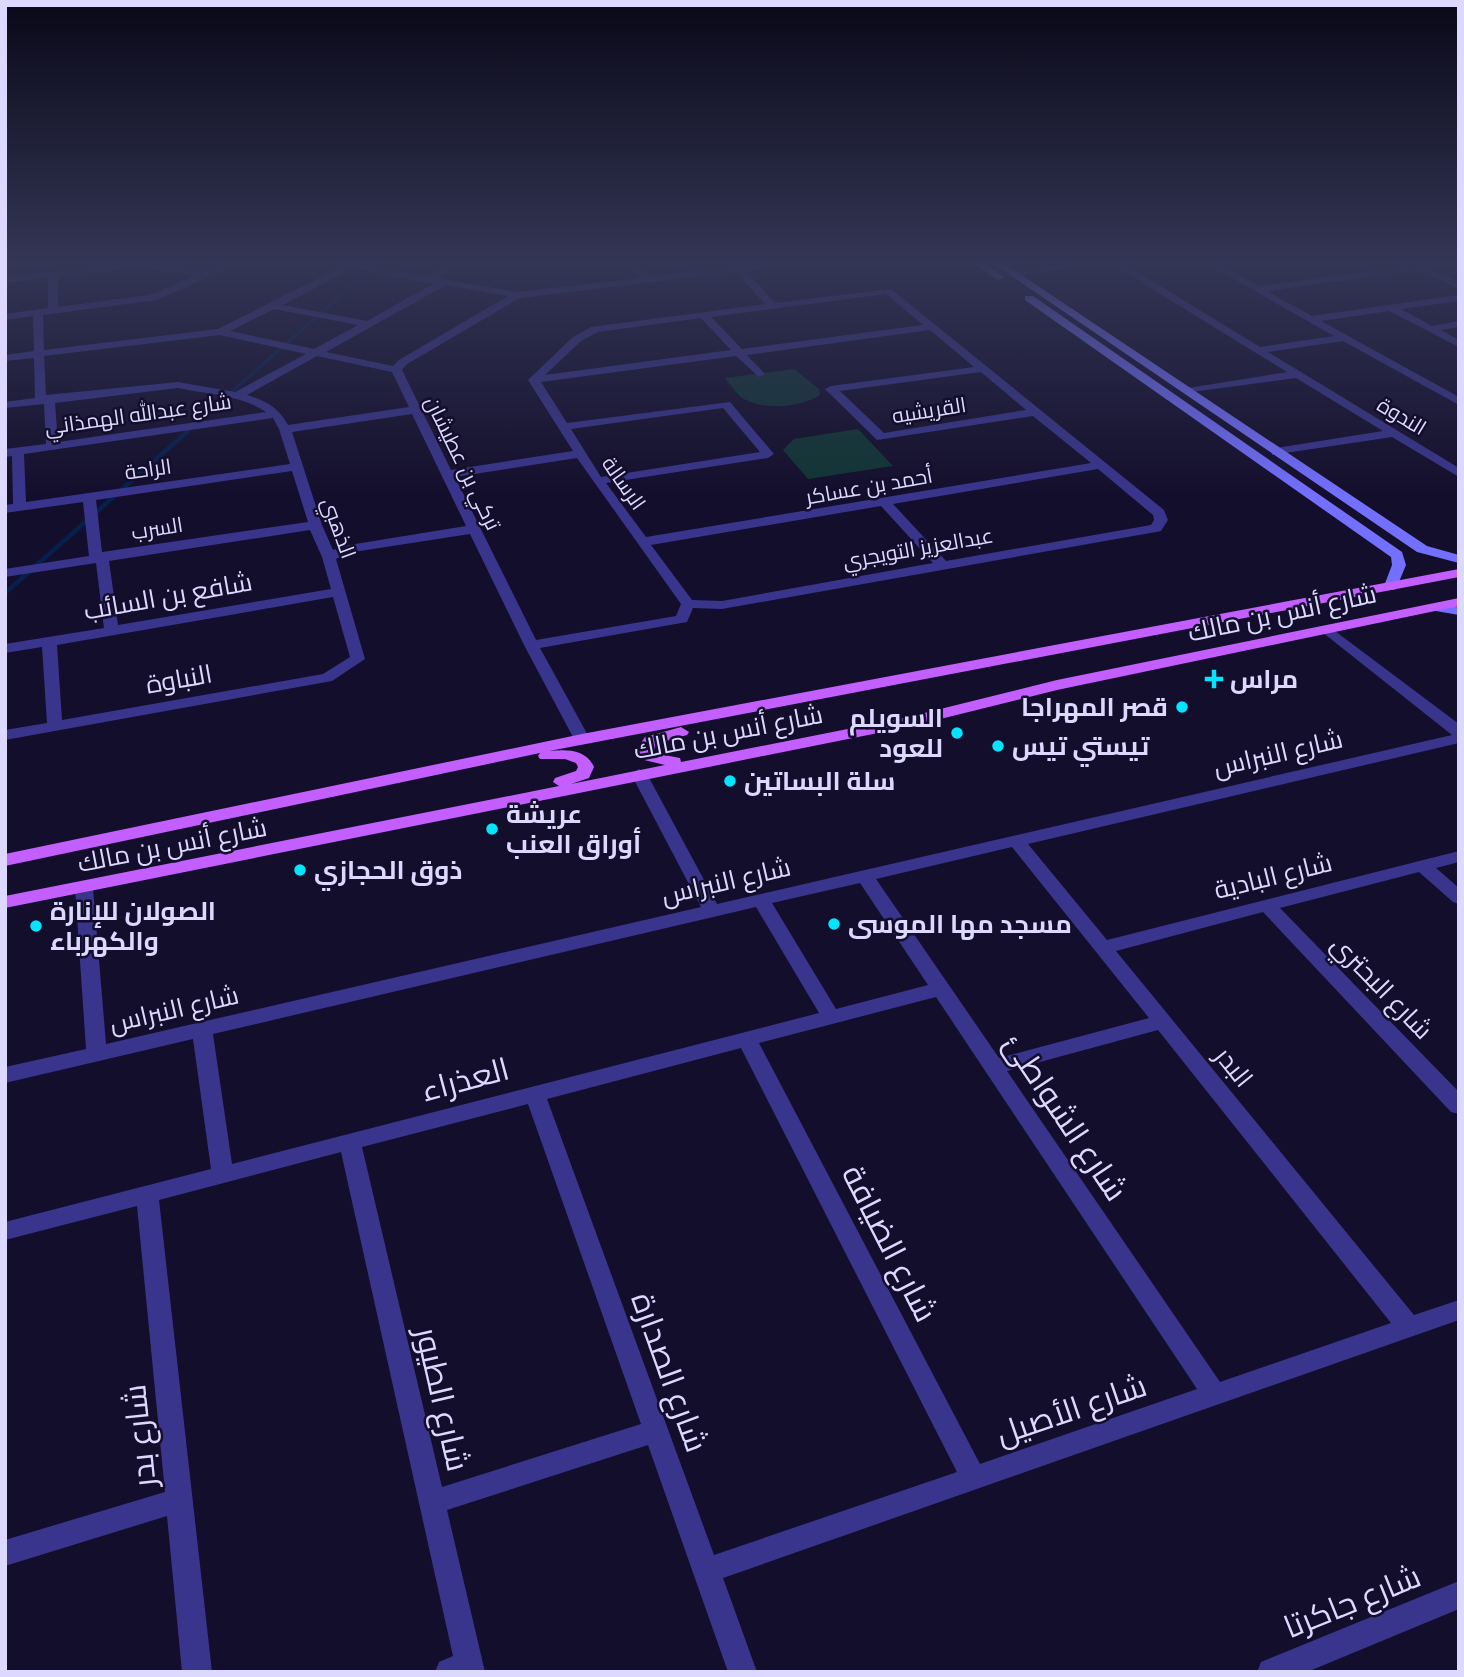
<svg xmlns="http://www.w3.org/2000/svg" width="1464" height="1677" font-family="Cabin,Cairo,sans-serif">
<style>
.green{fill:#113534}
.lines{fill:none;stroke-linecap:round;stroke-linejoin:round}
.stream-far1{stroke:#061f4c;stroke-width:3.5}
.stream{stroke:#061f4c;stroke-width:4.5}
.street{fill:#39358d;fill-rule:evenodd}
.secondary{fill:#736fff;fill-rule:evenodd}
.primary{fill:#c45fff;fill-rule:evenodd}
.poi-dot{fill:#04e4ff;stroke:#130e2b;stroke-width:2.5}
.labels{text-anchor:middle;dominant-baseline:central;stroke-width:5;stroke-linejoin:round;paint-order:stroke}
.far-street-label{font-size:21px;fill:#dcd8ff;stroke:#130e2b}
.street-label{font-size:26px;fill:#dcd8ff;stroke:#130e2b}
.poi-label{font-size:26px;font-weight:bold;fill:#dcd8ff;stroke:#130e2b;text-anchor:start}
.near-street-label{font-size:32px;fill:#dcd8ff;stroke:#130e2b}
</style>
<rect width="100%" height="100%" fill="#130e2b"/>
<!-- green -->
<g class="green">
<path d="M794,369L819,389L820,395C801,407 765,411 744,399C737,395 730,384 725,378Z"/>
<polygon points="858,429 893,466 808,479 783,450 794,439"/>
</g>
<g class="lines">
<!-- stream-far1 -->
<polyline class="stream-far1" points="186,432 381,260"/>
<!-- stream -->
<polyline class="stream" points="5,593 188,431"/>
<!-- street -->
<g class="street">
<path d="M222,260H232V264L211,276L156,300L43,315L44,350L218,329L337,269L339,264L336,260L426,276L456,260H468L437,278L517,292L642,278L625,260H635L652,276L795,260H824L819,263L746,271L775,303L891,289L1164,510L1168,520L1161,531L1156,532L722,609L693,608L687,622L540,648L590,739L582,744L574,739L524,645L470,534L347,553L336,559L365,659L332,681L5,740V730L47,723L42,647L5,653V644L104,628L96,563L5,577V569L89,556L83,502L5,513V505L13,504L12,456L5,457V449L46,444L44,404L5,408V402L35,398L34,358L5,361V355L34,351L33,316L5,320V314L48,308V278L5,283V277L140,262L206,271L222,263ZM347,267L425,283H435L367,321L282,305L344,273ZM140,268L196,275L150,295L58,307V277ZM736,272L765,304L591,327L573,337L530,378L528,380L573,451L451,470L402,370L407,364L520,298ZM446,285L508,296L399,360L393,366L326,352ZM886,294L923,325L742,349L711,317ZM274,309L358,325L314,349L230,331ZM701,318L731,350L545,375L581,341L598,332ZM930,330L974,367L831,386L825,389L877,440L1033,416L1091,463L646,537L606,483L768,458L774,454L730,402L567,423L541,382L736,356L759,377L765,374L747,355ZM220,335L306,354L235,392L178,382L46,395L44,356ZM317,356L392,372L409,407L288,425C278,407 266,401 247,395ZM981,372L1026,410L884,433L840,391ZM178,388C206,394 242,395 266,412L58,442L55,403ZM723,408L760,452L601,477L571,429ZM412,414L466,526L343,546L333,550L322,525L292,432ZM273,418L279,429L290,464L26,502L24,454ZM577,458L681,604L676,616L536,640L455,477ZM1098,469L1153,515L1154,520L1151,525L946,561L893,504ZM292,471L308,522L102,552L96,500ZM881,506L933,563L722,601L692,600L651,545ZM310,530L322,557L331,589L118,625L109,561ZM333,597L350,657L323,674L62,720L57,645Z"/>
<polygon points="1091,260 1118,260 1260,347 1334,336 1200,260 1212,260 1259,286 1459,260 1459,265 1430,269 1459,282 1459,289 1418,270 1267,291 1312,316 1459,295 1459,301 1401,309 1432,326 1459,321 1459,327 1441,330 1459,340 1459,347 1389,311 1321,321 1459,397 1459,405 1343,341 1268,352 1459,468 1459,477 1392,437 1272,455 1272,449 1276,448 1383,431 1296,378 1184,393 1182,391 1188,388 1287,372 1110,263 1013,276 1008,273"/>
<path d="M1327,625L1459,724V743L1028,844L1107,940L1459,851V862L1436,868L1459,888V904L1453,902L1419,872L1280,908L1459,1092V1114L1451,1112L1263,912L1116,951L1414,1315L1459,1300V1320L723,1578L757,1672H728L648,1445L447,1510L485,1672H435L439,1662L453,1656L341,1152L159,1200L212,1672H182L167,1516L5,1566V1540L165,1492L137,1206L5,1240V1222L211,1169L193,1039L5,1083V1067L86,1049L75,888L78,884L84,882L93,888L106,1044L701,907L631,774L639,769L647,774L717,904L1452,735L1322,632L1320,629ZM1012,847L1149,1018L999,1058L876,879ZM860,883L928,985L836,1009L772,903ZM756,907L819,1013L232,1164L213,1034ZM936,997L1197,1389L980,1464L759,1043ZM1158,1030L1391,1323L1220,1382L1007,1071ZM741,1048L957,1472L714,1555L547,1099ZM528,1104L641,1424L442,1487L362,1147Z"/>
<polygon points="1459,1581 1459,1609 1307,1672 1257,1672 1261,1662"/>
</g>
<!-- secondary -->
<g class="secondary">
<polygon points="969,260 980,260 1005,278 997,280"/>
<polygon points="988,260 999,260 1427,546 1459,555 1459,563 1417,552"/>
<polygon points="1025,296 1033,296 1402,552 1406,565 1396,589 1391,590 1384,586 1392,565 1391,557 1025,300"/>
<polygon points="1435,603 1459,607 1459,615 1430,610 1428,607"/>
</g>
<!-- primary -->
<path class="primary" d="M1459,569V577L549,751C567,749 586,749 594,767L589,778L571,784L665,765L640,759L637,749L645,737L681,727L689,732L687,735L656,744L654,753L680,758L681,762L908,717L1057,680L1459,598V606L1057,690L908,727L5,908V896L559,786L553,782L555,778L576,771L578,767L576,763L565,759H540L538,756L540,753L5,866V854L582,734Z"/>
</g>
<!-- sky -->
<linearGradient id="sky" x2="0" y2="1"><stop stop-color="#0a0818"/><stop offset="0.53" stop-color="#333655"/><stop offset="1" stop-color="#333655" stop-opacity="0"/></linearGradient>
<rect width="1464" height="495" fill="url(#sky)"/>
<!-- markers -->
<g class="poi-dot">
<path d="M1210.5 668.5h7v7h7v7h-7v7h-7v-7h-7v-7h7z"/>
<circle cx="1182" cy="707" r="7"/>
<circle cx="957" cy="733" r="7"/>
<circle cx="998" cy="746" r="7"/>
<circle cx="730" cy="781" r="7"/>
<circle cx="492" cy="829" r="7"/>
<circle cx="300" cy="870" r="7"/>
<circle cx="834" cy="924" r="7"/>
<circle cx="36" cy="926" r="7"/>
</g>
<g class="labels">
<!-- far-street labels -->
<g class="far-street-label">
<text transform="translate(929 410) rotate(-9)">القريشيه</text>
<text transform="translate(138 414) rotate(-8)">شارع عبدالله الهمذاني</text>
<text transform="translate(1402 416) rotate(31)">الندوة</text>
<text transform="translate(463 463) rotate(64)">تركي بن عطيشان</text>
<text transform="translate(148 469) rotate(-8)">الراحة</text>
<text transform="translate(624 483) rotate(55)">الرسالة</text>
<text transform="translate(869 486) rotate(-10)">أحمد بن عساكر</text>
<text transform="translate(157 528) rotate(-9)">السرب</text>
<text transform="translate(339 528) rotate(70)">الذهبي</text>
<text transform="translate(918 548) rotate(-10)">عبدالعزيز التويجري</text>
</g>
<!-- street labels -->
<g class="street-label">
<text transform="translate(168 596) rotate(-10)">شافع بن السائب</text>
<text transform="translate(1282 613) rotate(-12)">شارع أنس بن مالك</text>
<text transform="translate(179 679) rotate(-10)">النباوة</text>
<text transform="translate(728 732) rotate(-11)">شارع أنس بن مالك</text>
<text transform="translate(1278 753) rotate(-13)">شارع النبراس</text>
<text transform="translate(172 845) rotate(-11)">شارع أنس بن مالك</text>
<text transform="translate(1273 876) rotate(-14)">شارع البادية</text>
<text transform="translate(726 881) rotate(-13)">شارع النبراس</text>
<text transform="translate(1382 987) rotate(46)">شارع البحتري</text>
<text transform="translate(174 1009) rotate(-13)">شارع النبراس</text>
<text transform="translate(1234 1067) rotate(51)">البدر</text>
</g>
<!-- poi labels -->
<g class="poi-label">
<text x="1230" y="679">مراس</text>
<text x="1168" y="707" text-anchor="end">قصر المهراجا</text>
<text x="943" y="718" text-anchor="end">السويلم<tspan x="943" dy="30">للعود</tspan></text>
<text x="1012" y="746">تيستي تيس</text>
<text x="744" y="781">سلة البساتين</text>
<text x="506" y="814">عريشة<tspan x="506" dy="30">أوراق العنب</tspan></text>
<text x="314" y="870">ذوق الحجازي</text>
<text x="50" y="911">الصولان للإنارة<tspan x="50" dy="30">والكهرباء</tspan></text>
<text x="848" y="924">مسجد مها الموسى</text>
</g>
<!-- near-street labels -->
<g class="near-street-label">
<text transform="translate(465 1079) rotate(-15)">العذراء</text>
<text transform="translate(1066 1117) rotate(56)">شارع الشواطئ</text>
<text transform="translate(890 1243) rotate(63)">شارع الضيافة</text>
<text transform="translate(670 1372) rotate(70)">شارع الصدارة</text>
<text transform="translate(443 1399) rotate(77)">شارع الطيور</text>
<text transform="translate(1071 1409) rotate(-19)">شارع الأصيل</text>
<text transform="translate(139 1436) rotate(-96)">شارع بدر</text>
<text transform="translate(1352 1601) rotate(-22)">شارع جاكرتا</text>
</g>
</g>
<!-- border -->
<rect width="1464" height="1677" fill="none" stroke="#dcd8ff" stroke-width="14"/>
</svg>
